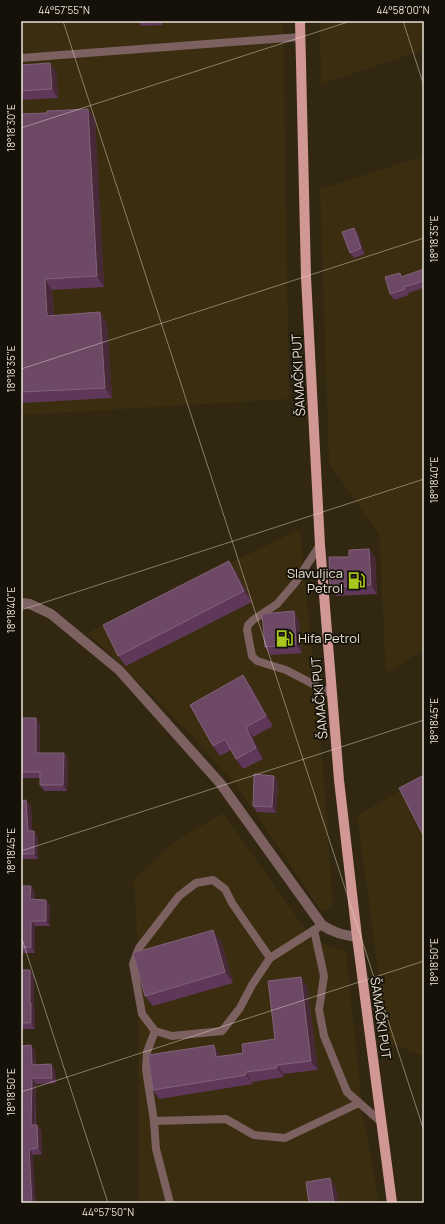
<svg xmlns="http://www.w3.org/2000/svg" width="445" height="1224" font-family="Manrope,sans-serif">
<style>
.built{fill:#3a2d10}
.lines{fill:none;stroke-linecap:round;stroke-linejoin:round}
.service{stroke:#7d6160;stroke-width:8}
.minor{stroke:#7d6160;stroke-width:10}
.primary{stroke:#d19795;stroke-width:10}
.wall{fill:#5f3758}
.shaded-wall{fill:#472937}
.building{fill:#6e4966;stroke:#826278}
.ticks{fill:none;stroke:#eae3d6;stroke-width:1;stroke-opacity:0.45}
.labels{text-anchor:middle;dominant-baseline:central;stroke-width:3.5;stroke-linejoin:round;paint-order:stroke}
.street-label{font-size:13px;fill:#eae3d6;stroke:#161108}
.poi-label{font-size:13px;fill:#eae3d6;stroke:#161108;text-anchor:end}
.neatline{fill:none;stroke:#eae3d6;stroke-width:1.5}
.ticks-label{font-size:10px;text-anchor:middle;fill:#eae3d6}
</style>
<rect width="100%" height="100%" fill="#322812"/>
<!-- built -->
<g class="built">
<polygon points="21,21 283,21 289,399 21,415"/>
<polygon points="320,21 424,21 424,50 321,84"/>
<polygon points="424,156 424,650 386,673 379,534 329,463 320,189"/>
<polygon points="300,529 320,729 333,905 322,912 235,783 185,728 88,633"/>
<polygon points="424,778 424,1056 388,1043 357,815"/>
<polygon points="223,813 313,940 346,952 363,1115 379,1203 139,1203 138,949 134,880 174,842"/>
</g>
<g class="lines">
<!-- service -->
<g class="service">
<polyline points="21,58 300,37"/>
<polyline points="320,545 295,583 277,604 253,620 248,625 247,630 252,656 257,661 286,670 332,694"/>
<polyline points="314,930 324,976 319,1010 324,1036 347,1092 381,1122"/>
<polyline points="270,958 232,903 225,889 213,880 196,883 179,896 139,948 133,964 142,1014 155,1031 172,1036 222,1031 240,1008 252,985 270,958 322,925"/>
<polyline points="155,1031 147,1052 146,1070 154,1121 156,1149 170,1203"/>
<polyline points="154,1121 226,1119 254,1135 285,1138 359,1103"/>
</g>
<!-- minor -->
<path class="minor" d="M21,603L30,604L51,614L119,670L220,783L322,925C334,933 343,935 357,937"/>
<!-- primary -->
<polyline class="primary" points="300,21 306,277 320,545 339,780 357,937 392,1203"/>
</g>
<!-- wall -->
<g class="wall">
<polygon points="138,21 162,21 162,25 141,26"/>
<polygon points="21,65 56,71 58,98 21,100"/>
<polygon points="88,109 95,119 104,287 52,290 54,315 107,323 112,398 21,403 21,114 47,113"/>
<polygon points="358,233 365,254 354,258 350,253"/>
<polygon points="424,269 424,288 408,293 409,295 394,300 390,294"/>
<polygon points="349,557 375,557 377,594 336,596 330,587"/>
<polygon points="236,571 252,602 126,666 118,656"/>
<polygon points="299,620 302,653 271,655 265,647"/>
<polygon points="250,685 273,726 253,737 263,759 243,769 236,759 231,750 220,756 213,746"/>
<polygon points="21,718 36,718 40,724 40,753 64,753 68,758 67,791 44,791 40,785 40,778 21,778"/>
<polygon points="278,782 276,813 257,812 253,806"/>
<polygon points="21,801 31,806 32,831 34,831 38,837 38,859 21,859"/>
<polygon points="21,886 31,886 35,892 34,899 46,900 50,905 50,926 35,926 35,953 21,953"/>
<polygon points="221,941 233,983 153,1006 145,996"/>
<polygon points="21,970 30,970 34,976 34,1007 35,1008 35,1029 21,1029"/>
<polygon points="307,986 318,1070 283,1074 284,1077 252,1082 253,1084 159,1099 153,1090 220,1055 221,1056 243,1053 275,1039"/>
<polygon points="31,1045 35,1051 36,1065 51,1064 55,1070 56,1083 36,1084 36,1125 41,1130 42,1154 33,1155 21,1203"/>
</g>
<!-- shaded-wall -->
<g class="shaded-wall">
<polygon points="50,63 56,71 58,98 52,89"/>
<polygon points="88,109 95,119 104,287 97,276"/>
<polygon points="354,228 358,233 365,254 361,248"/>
<polygon points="45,279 52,290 54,327 47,316"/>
<polygon points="100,312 107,323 112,398 105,388"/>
<polygon points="369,549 375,557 377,594 371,585"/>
<polygon points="229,561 236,571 252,602 244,591"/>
<polygon points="294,611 299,620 302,653 296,644"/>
<polygon points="243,675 250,685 273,726 266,716"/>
<polygon points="36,718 40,724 40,758 36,753"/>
<polygon points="246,727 253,737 263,759 256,748"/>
<polygon points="64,753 68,758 67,791 63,785"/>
<polygon points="274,776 278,782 276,813 272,807"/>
<polygon points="26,800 31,806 32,837 28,831"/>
<polygon points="34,831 38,837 38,859 34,854"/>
<polygon points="31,886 35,892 34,905 30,899"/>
<polygon points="46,900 50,905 50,926 46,921"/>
<polygon points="31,921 35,926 35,953 31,947"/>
<polygon points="213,930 221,941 233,983 225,972"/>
<polygon points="30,970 34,976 34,1007 35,1008 35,1029 31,1023 30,1003"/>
<polygon points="301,977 307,986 318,1070 311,1061"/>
<polygon points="31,1045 35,1051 36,1070 32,1065"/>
<polygon points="214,1045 220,1055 222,1066 216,1057"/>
<polygon points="51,1064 55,1070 56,1083 52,1078"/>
<polygon points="277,1065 283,1074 284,1077 277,1068"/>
<polygon points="246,1072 252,1082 253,1084 246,1075"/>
<polygon points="32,1078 36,1084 35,1131 31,1125"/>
<polygon points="37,1125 41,1130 42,1154 38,1148"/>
<polygon points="29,1149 33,1155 36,1203 32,1203"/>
<polygon points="330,1178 336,1187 339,1203 334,1203"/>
</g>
<!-- building -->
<g class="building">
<polygon points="50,63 52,89 21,91 21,65"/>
<polygon points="88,109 97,276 45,279 47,316 100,312 105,388 21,392 21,114 47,113 47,111"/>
<polygon points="354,228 361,248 350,253 342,232"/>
<polygon points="424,269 424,281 404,287 405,289 390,294 385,277 400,273 401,277"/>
<polygon points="369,549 371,585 330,587 329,557 349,557 349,550"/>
<polygon points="229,561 244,591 118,656 103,625"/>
<polygon points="294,611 296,644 265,647 262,614"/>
<polygon points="243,675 266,716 246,727 256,748 236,759 225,739 213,746 190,705"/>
<polygon points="21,718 36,718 36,753 64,753 63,785 40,785 40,772 21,772"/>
<polygon points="254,774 274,776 272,807 253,806"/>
<polygon points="424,775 424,837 399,788"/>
<polygon points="26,800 28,831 34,831 34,854 21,854 21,801"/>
<polygon points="21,886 31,886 30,899 46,900 46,921 31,921 31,947 21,948"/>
<polygon points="213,930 225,972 145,996 133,953"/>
<polygon points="21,970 30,970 30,1003 31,1003 31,1023 21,1023"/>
<polygon points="301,977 311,1061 277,1065 277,1068 246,1072 246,1075 153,1090 148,1055 214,1045 216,1057 243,1053 242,1044 275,1039 268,981"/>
<polygon points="31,1045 32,1065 51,1064 52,1078 32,1078 31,1125 37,1125 38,1148 29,1149 32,1203 21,1203 21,1046"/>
<polygon points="330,1178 334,1203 309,1203 306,1182"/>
</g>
<!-- ticks -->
<path class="ticks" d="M63,21L424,1131M403,21L424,86M21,128L351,21M21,369L424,238M21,610L424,479M21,851L424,720M21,936L108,1203M21,1092L424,961M422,1203L424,1202"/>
<!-- icons -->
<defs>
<symbol id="fuel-bare" viewBox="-9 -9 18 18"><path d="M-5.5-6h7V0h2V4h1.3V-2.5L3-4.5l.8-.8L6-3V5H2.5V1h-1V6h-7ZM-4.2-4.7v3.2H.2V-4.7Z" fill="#a7c71e" stroke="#161108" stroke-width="2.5" paint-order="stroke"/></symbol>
</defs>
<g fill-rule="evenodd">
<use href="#fuel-bare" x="344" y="568" width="25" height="25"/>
<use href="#fuel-bare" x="272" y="626" width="25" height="25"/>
</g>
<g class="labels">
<!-- street labels -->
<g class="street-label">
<text transform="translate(298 375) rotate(-93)">ŠAMAČKI PUT</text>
<text transform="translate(319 698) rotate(-95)">ŠAMAČKI PUT</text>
<text transform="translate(381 1018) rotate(82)">ŠAMAČKI PUT</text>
</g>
<!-- poi labels -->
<g class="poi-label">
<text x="343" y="573">Slavuljica<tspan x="343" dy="15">Petrol</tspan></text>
<text x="298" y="638" text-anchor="start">Hifa Petrol</text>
</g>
</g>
<!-- border -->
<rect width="445" height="1224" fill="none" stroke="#161108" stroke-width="44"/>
<rect x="22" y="22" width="401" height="1180" class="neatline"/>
<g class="ticks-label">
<text x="64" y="14">44°57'55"N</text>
<text x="403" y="14">44°58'00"N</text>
<text transform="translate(11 128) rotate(-90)" y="4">18°18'30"E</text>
<text transform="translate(434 239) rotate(-90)" y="4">18°18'35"E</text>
<text transform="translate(11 369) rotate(-90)" y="4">18°18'35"E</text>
<text transform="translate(434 480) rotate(-90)" y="4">18°18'40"E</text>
<text transform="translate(11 610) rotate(-90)" y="4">18°18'40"E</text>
<text transform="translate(434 721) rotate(-90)" y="4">18°18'45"E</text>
<text transform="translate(11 851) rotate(-90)" y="4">18°18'45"E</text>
<text transform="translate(434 962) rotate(-90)" y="4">18°18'50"E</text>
<text transform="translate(11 1092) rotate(-90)" y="4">18°18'50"E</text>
<text x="108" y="1216">44°57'50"N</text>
</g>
</svg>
